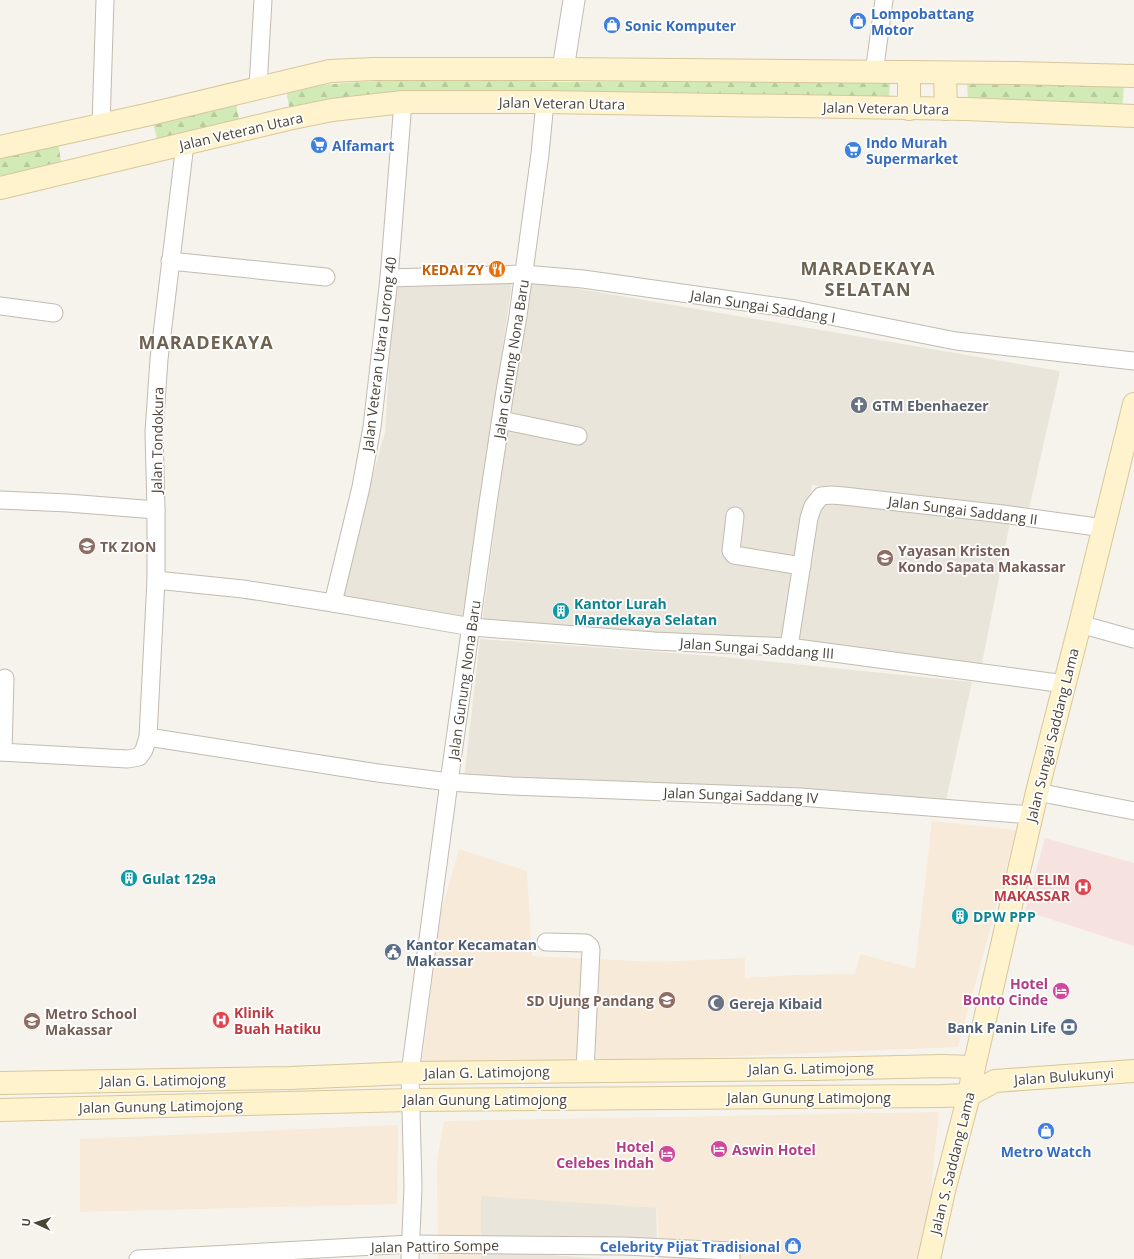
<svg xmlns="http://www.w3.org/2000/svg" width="1134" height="1259" font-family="'Open Sans',sans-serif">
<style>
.residential{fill:#eae5da}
.commercial{fill:#f7ead8}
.medical{fill:#f6e3e0}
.forest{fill:url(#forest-firs)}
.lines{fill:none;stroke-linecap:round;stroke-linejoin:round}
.minor-casing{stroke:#c2bbae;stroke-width:19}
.tertiary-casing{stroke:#c2bbae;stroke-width:23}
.secondary-casing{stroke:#d6c79b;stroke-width:24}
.minor{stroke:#fff;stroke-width:17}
.tertiary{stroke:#fff;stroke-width:21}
.secondary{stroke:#fff3cd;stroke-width:22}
.labels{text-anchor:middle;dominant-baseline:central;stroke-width:3.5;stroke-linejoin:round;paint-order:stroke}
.shop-label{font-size:14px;font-weight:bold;fill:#366cbe;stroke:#fff;text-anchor:start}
.street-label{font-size:14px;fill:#4b4439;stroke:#fff}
.food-label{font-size:14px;font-weight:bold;fill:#c56008;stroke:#fff;text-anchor:end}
.worship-label{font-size:14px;font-weight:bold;fill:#5b616d;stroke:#fff;text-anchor:start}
.education-label{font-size:14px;font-weight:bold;fill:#785e54;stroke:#fff;text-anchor:start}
.culture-label{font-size:14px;font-weight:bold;fill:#0d838f;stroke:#fff;text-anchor:start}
.health-label{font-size:14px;font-weight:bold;fill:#be3a42;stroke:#fff;text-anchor:end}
.service-label{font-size:14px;font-weight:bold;fill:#4e5e75;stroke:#fff;text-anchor:start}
.hotel-label{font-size:14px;font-weight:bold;fill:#b23c85;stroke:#fff;text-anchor:end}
.district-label{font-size:18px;font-weight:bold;letter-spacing:1px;fill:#6e6250;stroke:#fff}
</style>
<defs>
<pattern id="forest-firs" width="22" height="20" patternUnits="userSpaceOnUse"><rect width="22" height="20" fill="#d2eab5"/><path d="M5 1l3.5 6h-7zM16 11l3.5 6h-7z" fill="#b6ca9c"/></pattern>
</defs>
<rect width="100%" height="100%" fill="#f6f3ec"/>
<!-- residential -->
<g class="residential">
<polygon points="527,280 1060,371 1029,509 947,503 812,485 780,644 482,623"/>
<polygon points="512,283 464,619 339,596 385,432 394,287"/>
<polygon points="822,499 1010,522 981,668 797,642"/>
<polygon points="480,639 714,656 972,682 946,800 464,779"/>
<polygon points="656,1191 657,1246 479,1238 478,1192"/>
<polygon points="480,1250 606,1259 479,1259"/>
</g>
<!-- commercial -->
<g class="commercial">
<polygon points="932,821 1017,830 958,1047 421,1069 441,912 459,849 527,871 532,956 656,962 745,958 745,978 795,975 855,974 860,954 915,969"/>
<polygon points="939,1112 927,1226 920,1259 660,1259 657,1208 481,1196 481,1259 438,1259 437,1161 444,1121"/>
<polygon points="398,1125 397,1204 80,1212 80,1139"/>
</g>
<!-- medical -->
<polygon class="medical" points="1045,838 1134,863 1134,946 1025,911"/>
<!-- forest -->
<g class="forest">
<path d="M464,79L559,82L890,79L889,104L290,111L286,90C345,80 404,80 464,79Z"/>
<polygon points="967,81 1124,84 1122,113 968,103"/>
<polygon points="235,99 240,124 158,144 152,117"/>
<polygon points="58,143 62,167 0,182 0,157"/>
</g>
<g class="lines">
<defs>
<g id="minor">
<polyline points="874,73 884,0"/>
<polyline points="258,87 263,0"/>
<polyline points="101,125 105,0"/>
<polyline points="170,261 326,277"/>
<polyline points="389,278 524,274 583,279 795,309 956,341 1134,361"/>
<polyline points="0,306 54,313"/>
<polyline points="501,420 578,436"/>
<polyline points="0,500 68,503 156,510"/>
<polyline points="735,516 731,551 734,555 802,566"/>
<polyline points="156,580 243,589 333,603 472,627 654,641 789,647 1065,684"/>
<polyline points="333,603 361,487 372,427 389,278 403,102"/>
<polyline points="1080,624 1134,639"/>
<polyline points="789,647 809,518 813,506 821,496 831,495 844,496 1003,514 1104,528"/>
<polyline points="148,737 378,773 449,782 512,786 800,797 1032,815"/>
<polyline points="0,752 127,759 139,757 144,750 148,737 156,580 156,510 154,432 159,359 185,144"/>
<polyline points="3,752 5,678"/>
<polyline points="1037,792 1134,811"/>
<polyline points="546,942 586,943 590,946 591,950 585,1070"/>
<polyline points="138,1259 411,1244 624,1246 731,1251 731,1259"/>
<polyline points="410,1259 413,1187 410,1073 449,782 488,503 505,391 518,316 540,154 545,102"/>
</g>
<polyline id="tertiary" points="563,69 574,0"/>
<g id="secondary">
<polyline points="909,73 909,109"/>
<polyline points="945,73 946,109"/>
<polyline points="0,147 146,115 330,71 374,69 563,69 1015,73 1134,76"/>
<polyline points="0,188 288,119 332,110 403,102 545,102 967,109 1134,116"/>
<polyline points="0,1083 290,1078 410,1073 814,1069 942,1066 974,1067"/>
<polyline points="0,1110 411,1100 942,1096 969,1095 995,1081 1134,1071"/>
<polyline points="929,1259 944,1191 969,1095 974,1067 1037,792 1080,624 1134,404"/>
</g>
</defs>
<!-- minor casing -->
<use href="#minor" class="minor-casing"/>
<!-- tertiary casing -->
<use href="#tertiary" class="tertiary-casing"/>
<!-- secondary casing -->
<use href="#secondary" class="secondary-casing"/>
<!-- minor -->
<use href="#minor" class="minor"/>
<!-- tertiary -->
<use href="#tertiary" class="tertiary"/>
<!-- secondary -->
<use href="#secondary" class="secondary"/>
</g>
<!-- icons -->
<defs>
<symbol id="shop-disc" viewBox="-11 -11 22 22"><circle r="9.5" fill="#3f7fe0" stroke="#fff"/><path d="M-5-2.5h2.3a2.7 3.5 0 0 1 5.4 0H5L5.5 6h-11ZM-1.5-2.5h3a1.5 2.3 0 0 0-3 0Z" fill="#fff"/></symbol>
<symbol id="supermarket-disc" viewBox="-11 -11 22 22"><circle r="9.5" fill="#3f7fe0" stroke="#fff"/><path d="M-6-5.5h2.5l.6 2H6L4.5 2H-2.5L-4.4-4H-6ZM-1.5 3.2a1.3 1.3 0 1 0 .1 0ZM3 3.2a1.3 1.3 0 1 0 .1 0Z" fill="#fff"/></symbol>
<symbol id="restaurant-disc" viewBox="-11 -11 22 22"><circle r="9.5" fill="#e8710a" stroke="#fff"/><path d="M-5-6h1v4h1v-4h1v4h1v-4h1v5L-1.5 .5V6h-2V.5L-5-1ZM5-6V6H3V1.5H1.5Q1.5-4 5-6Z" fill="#fff"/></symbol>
<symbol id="church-disc" viewBox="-11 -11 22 22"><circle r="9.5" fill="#6b7280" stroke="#fff"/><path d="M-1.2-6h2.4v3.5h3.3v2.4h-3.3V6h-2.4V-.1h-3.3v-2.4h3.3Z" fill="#fff"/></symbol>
<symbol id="school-disc" viewBox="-11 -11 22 22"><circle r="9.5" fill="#8d6e63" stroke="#fff"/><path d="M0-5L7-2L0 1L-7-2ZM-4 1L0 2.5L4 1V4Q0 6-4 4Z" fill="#fff"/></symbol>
<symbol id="building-disc" viewBox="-11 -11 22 22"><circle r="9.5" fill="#0f9aa8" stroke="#fff"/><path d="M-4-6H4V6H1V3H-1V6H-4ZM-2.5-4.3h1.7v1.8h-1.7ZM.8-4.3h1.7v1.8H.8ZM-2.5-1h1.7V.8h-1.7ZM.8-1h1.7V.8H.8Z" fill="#fff"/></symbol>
<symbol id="hospital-disc" viewBox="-11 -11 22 22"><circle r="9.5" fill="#e0444e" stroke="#fff"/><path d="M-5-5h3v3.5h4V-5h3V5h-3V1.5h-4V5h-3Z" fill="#fff"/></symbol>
<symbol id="civic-disc" viewBox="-11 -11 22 22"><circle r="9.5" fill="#5c6f8a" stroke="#fff"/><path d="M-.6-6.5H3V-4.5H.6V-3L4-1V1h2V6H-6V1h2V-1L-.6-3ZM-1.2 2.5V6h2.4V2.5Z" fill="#fff"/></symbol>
<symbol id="hotel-disc" viewBox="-11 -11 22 22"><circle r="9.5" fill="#d1479c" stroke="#fff"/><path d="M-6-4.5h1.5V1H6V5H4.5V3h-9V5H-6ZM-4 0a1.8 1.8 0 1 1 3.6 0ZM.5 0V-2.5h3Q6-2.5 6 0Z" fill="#fff"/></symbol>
<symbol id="mosque-disc" viewBox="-11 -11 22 22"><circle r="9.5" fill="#6b7280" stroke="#fff"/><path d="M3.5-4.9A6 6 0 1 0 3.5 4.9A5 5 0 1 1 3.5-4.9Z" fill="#fff"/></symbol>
<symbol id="bank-disc" viewBox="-11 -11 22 22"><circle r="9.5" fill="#5c6f8a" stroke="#fff"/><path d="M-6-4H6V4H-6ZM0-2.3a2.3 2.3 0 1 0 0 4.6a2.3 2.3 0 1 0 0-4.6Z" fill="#fff"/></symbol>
</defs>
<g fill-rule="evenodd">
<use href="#shop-disc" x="848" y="11" width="20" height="20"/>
<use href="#shop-disc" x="602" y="15" width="20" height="20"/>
<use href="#supermarket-disc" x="309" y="135" width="20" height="20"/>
<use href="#supermarket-disc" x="843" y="140" width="20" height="20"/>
<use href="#restaurant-disc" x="487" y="259" width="20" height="20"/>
<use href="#church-disc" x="849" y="395" width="20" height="20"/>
<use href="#school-disc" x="77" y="536" width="20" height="20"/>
<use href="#school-disc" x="875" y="548" width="20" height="20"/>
<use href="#building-disc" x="551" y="601" width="20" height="20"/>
<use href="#building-disc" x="119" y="868" width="20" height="20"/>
<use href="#hospital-disc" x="1073" y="877" width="20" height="20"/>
<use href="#building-disc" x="950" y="906" width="20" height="20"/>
<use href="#civic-disc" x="383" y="942" width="20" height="20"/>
<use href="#hotel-disc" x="1051" y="981" width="20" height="20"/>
<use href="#school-disc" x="657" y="990" width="20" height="20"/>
<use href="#mosque-disc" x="706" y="993" width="20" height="20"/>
<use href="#hospital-disc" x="211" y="1010" width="20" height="20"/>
<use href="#school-disc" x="22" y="1011" width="20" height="20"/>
<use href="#bank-disc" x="1059" y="1017" width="20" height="20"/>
<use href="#shop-disc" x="1036" y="1121" width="20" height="20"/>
<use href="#hotel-disc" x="709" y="1139" width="20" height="20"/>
<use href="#hotel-disc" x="657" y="1144" width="20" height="20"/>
<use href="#shop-disc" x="783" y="1236" width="20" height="20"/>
</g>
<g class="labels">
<!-- shop labels -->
<g class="shop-label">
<text x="871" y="13">Lompobattang<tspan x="871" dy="16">Motor</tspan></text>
<text x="625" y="25">Sonic Komputer</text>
<text x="866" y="142">Indo Murah<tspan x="866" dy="16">Supermarket</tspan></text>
<text x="332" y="145">Alfamart</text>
<text x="1046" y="1151" text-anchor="middle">Metro Watch</text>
<text x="780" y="1246" text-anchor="end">Celebrity Pijat Tradisional</text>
</g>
<!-- street labels -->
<g class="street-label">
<text transform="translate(562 103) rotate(1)">Jalan Veteran Utara</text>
<text transform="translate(886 108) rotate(1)">Jalan Veteran Utara</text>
<text transform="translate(241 131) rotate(-13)">Jalan Veteran Utara</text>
<text transform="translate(763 306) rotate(9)">Jalan Sungai Saddang I</text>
<text transform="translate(379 354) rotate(-83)">Jalan Veteran Utara Lorong 40</text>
<text transform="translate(511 359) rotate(-81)">Jalan Gunung Nona Baru</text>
<text transform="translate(157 440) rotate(-89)">Jalan Tondokura</text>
<text transform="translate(963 510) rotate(7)">Jalan Sungai Saddang II</text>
<text transform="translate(757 648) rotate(4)">Jalan Sungai Saddang III</text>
<text transform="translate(464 680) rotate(-82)">Jalan Gunung Nona Baru</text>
<text transform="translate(1052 735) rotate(-76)">Jalan Sungai Saddang Lama</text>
<text transform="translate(741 795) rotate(2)">Jalan Sungai Saddang IV</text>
<text transform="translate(811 1068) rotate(-1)">Jalan G. Latimojong</text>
<text transform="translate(487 1072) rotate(-1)">Jalan G. Latimojong</text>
<text transform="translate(1064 1076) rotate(-4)">Jalan Bulukunyi</text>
<text transform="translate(163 1080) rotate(-1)">Jalan G. Latimojong</text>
<text x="809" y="1097">Jalan Gunung Latimojong</text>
<text x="485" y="1099">Jalan Gunung Latimojong</text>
<text transform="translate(161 1106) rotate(-1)">Jalan Gunung Latimojong</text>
<text transform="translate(952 1163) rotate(-76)">Jalan S. Saddang Lama</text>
<text transform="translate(435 1246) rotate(-1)">Jalan Pattiro Sompe</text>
</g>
<!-- food labels -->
<g class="food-label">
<text x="484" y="269">KEDAI ZY</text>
</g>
<!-- worship labels -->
<g class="worship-label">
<text x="872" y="405">GTM Ebenhaezer</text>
<text x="729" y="1003">Gereja Kibaid</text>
</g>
<!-- education labels -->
<g class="education-label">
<text x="100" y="546">TK ZION</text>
<text x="898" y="550">Yayasan Kristen<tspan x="898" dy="16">Kondo Sapata Makassar</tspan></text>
<text x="654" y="1000" text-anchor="end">SD Ujung Pandang</text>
<text x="45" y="1013">Metro School<tspan x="45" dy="16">Makassar</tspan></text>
</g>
<!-- culture labels -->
<g class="culture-label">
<text x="574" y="603">Kantor Lurah<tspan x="574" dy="16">Maradekaya Selatan</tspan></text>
<text x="142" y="878">Gulat 129a</text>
<text x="973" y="916">DPW PPP</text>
</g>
<!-- health labels -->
<g class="health-label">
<text x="1070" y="879">RSIA ELIM<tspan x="1070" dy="16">MAKASSAR</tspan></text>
<text x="234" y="1012" text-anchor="start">Klinik<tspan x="234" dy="16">Buah Hatiku</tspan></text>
</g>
<!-- service labels -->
<g class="service-label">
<text x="406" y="944">Kantor Kecamatan<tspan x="406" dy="16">Makassar</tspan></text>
<text x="1056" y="1027" text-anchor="end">Bank Panin Life</text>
</g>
<!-- hotel labels -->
<g class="hotel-label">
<text x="1048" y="983">Hotel<tspan x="1048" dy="16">Bonto Cinde</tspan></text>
<text x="654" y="1146">Hotel<tspan x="654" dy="16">Celebes Indah</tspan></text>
<text x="732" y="1149" text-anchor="start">Aswin Hotel</text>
</g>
<!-- district labels -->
<g class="district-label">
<text x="868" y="268">MARADEKAYA<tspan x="868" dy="21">SELATAN</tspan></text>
<text x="206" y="342">MARADEKAYA</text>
</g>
</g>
<!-- north arrow -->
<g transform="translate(36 1223) rotate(274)" stroke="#ffffff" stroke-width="3" paint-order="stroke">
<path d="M0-3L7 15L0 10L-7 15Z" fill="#4b4439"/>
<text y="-6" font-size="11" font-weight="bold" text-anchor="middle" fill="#4b4439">U</text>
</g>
</svg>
